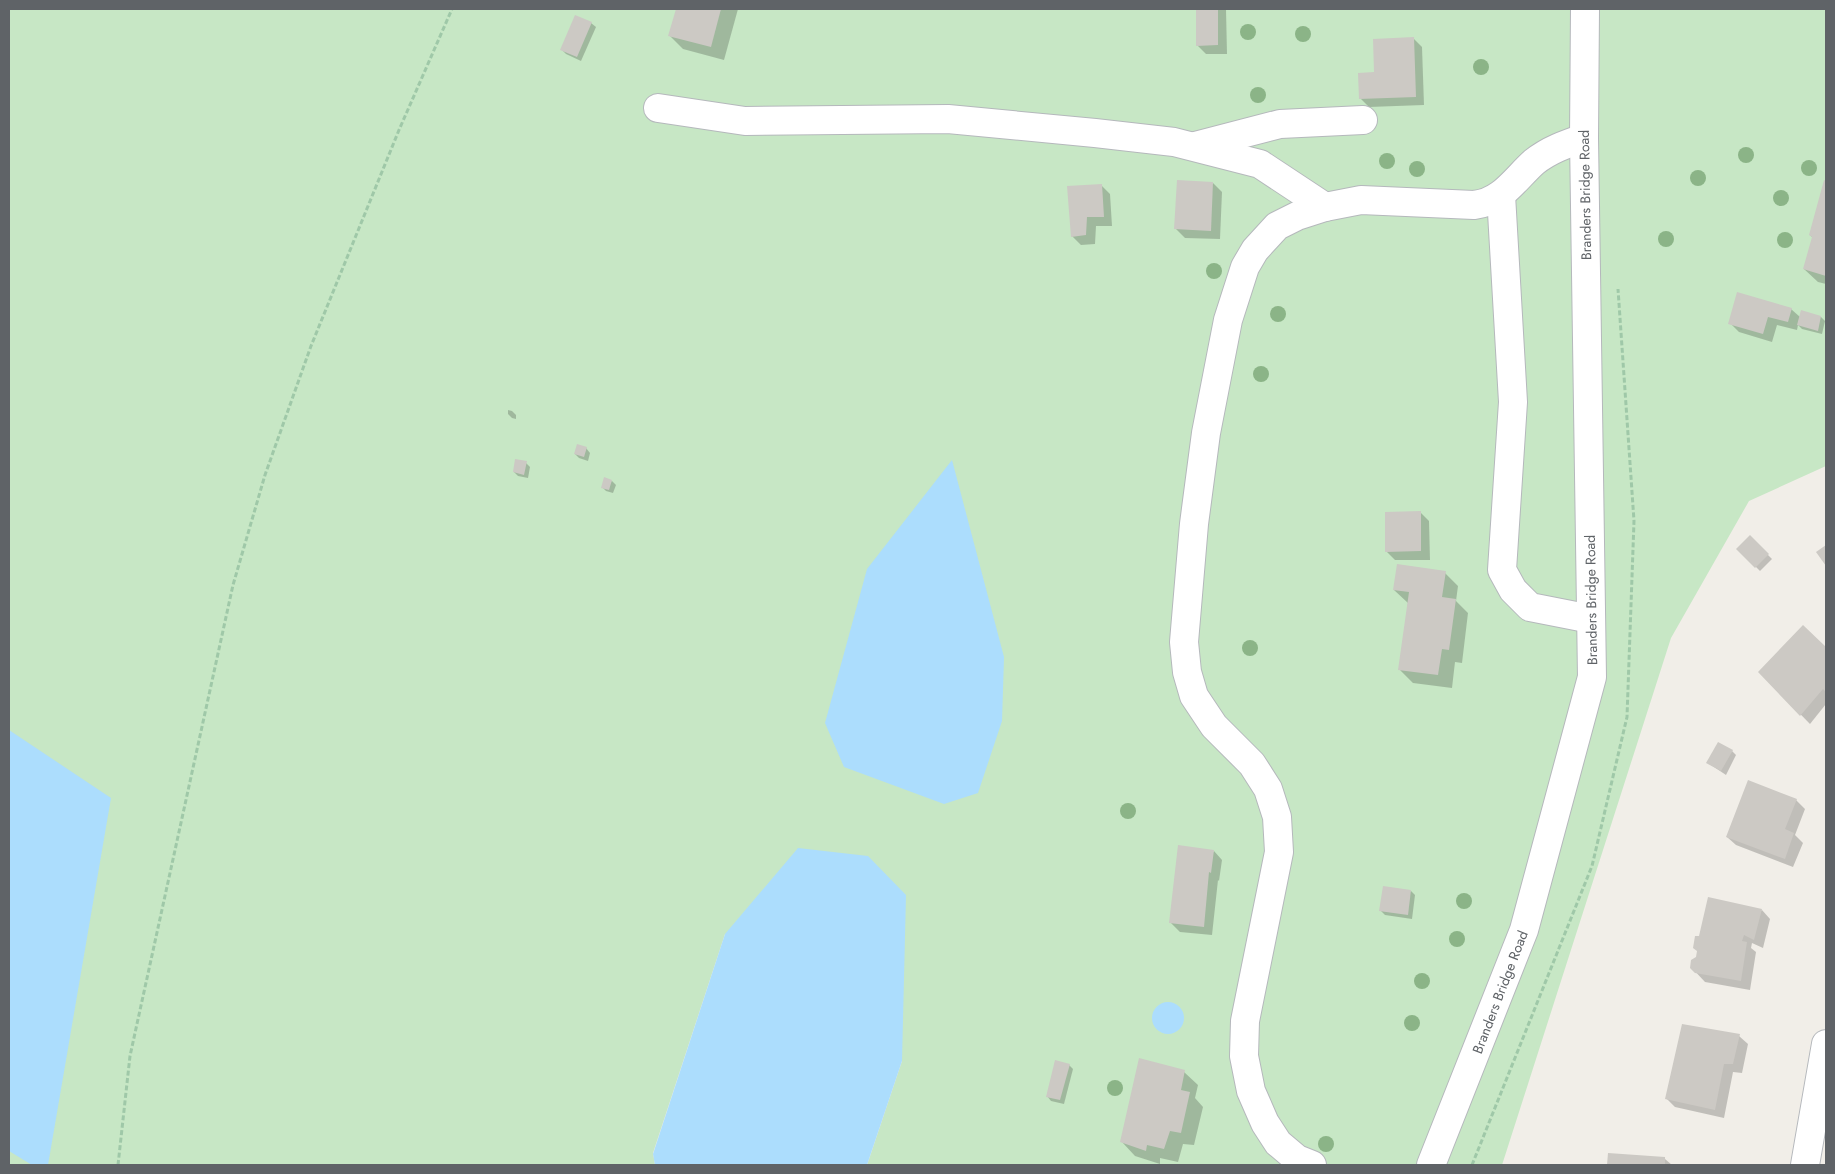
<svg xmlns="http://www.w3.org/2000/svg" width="1835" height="1174" font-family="Jost,sans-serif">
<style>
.green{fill:#c7e7c5}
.water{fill:#acddfd}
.shadow{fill:#0003}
.building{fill:#ccc9c4}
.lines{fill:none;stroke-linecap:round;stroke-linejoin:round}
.minor-casing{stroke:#b5b8bc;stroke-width:30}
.path{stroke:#9fc8a8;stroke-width:3;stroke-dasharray:5 2.5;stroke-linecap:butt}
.minor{stroke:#fff;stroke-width:28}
.tree{fill:#8bb487}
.labels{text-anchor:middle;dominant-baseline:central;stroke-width:5;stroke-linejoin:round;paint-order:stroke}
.street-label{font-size:14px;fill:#5f6367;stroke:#fff}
</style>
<rect width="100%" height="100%" fill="#f1eee8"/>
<!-- green -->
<polygon class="green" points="9,9 1826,9 1826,466 1749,501 1671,638 1502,1165 867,1165 902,1061 725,934 653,1153 655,1165 9,1165"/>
<!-- water -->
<g class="water">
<polygon points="952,460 1004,657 1002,721 978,793 944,804 844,767 825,723 867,569"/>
<polygon points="9,730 111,798 48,1165 32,1165 9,1151"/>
<polygon points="798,848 868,856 906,895 902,1061 867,1165 655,1165 653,1154 725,934"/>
<circle cx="1168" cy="1018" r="16"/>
</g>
<!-- shadow -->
<g class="shadow">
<polygon points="677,9 738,9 724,60 683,49 670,36"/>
<polygon points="1197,9 1226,9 1227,54 1206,54 1197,45"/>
<polygon points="591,23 596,27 581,61 566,54 562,50"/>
<polygon points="1413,38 1422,47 1424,105 1369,107 1360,98 1375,73"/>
<polygon points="1825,182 1826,182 1826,284 1818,282 1804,269 1813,238 1810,235"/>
<polygon points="1213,183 1222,192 1220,239 1185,238 1176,229"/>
<polygon points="1101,185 1110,194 1112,226 1096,226 1095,244 1081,245 1072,236"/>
<polygon points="1791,309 1800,317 1821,317 1825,321 1822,334 1802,329 1798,325 1797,330 1777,325 1772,342 1739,332 1730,323"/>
<polygon points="508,410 512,411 516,415 516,419 512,418 508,414"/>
<polygon points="586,448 590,453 588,461 579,458 575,454"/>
<polygon points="526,463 530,467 528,478 518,476 514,472"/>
<polygon points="612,481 616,485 613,493 606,491 602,487"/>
<polygon points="1420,512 1429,521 1430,560 1395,560 1386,551"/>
<polygon points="1750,537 1772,559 1760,571 1738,549"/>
<polygon points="1445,573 1458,586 1456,601 1468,613 1462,663 1455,662 1452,688 1413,683 1400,670 1408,603 1394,590"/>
<polygon points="1803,627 1826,649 1826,704 1810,724 1759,672"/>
<polygon points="1732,751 1736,755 1726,775 1708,763"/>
<polygon points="1796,800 1805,809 1795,835 1803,843 1793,867 1736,845 1727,837"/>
<polygon points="1214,851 1222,860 1219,881 1218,880 1212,935 1180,932 1171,923"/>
<polygon points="1411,891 1415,895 1412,919 1385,915 1381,911"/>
<polygon points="1762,910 1770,919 1763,948 1752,943 1751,948 1756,952 1750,990 1705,982 1691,967"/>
<polygon points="1739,1036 1748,1044 1742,1073 1733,1072 1724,1118 1675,1107 1666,1098"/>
<polygon points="1069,1065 1073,1069 1064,1104 1051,1101 1047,1096"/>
<polygon points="1184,1072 1198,1085 1195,1098 1203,1107 1194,1145 1183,1144 1178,1162 1160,1158 1160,1164 1135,1156 1122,1142"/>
<polygon points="1609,1155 1665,1159 1672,1165 1609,1165"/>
</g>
<!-- building -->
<g class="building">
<polygon points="676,9 721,9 711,47 668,36"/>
<polygon points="1196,9 1218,9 1218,45 1196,46"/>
<polygon points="575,15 592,22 577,57 560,50"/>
<polygon points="1414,37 1416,97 1359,99 1358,73 1374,72 1373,39"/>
<polygon points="1177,180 1213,182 1211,231 1174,229"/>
<polygon points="1824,180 1826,181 1826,276 1803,269 1812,237 1809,235"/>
<polygon points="1102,184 1104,217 1087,217 1086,235 1071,237 1067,186"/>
<polygon points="1737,292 1792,308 1788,322 1768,317 1763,334 1728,324"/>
<polygon points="1801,310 1821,316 1818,331 1797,325"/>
<polygon points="577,444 587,447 584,457 574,454"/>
<polygon points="515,459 527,461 524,475 513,472"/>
<polygon points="604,477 612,480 609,490 601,488"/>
<polygon points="1421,511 1421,551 1385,552 1385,512"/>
<polygon points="1750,535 1769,554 1755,568 1736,549"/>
<polygon points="1826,545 1826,566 1816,552"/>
<polygon points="1397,564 1446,571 1442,597 1456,599 1449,650 1442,649 1438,675 1398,670 1409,592 1393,590"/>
<polygon points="1803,625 1826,647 1826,692 1823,689 1800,716 1758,672"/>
<polygon points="1718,742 1733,750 1721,771 1706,763"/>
<polygon points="1748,780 1797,799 1785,829 1794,833 1785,859 1726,837"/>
<polygon points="1178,845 1214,850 1211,873 1209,872 1204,927 1169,923"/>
<polygon points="1383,886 1411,890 1408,915 1379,911"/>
<polygon points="1708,897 1762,909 1754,940 1744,935 1742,941 1747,942 1741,981 1695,973 1690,968 1691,960 1696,957 1697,951 1693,948 1695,936 1699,936"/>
<polygon points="1682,1024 1740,1034 1733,1064 1724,1064 1715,1110 1665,1099"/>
<polygon points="1139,1058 1185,1070 1181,1090 1190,1092 1181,1133 1170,1131 1164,1149 1147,1145 1146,1151 1120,1142"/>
<polygon points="1055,1060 1070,1064 1060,1100 1046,1097"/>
<polygon points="1608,1153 1665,1157 1665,1165 1607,1165"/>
</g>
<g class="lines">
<defs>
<g id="minor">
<polyline points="658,108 745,121 948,119 1095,133 1174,142 1260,164 1325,207"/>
<polyline points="1195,146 1280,124 1363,120"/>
<polyline points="1501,195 1513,402 1502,570 1513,590 1530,607 1591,619"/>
<path d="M1312,1165L1297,1159L1278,1143L1265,1123L1251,1091L1244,1056L1245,1021L1279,852L1277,817L1268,789L1252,764L1214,726L1194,696L1187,672L1184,642L1194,524L1206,433L1228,320L1245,267L1255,250L1277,226L1297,216L1325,207L1361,200L1474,205C1502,202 1515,179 1534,162C1549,150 1566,144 1584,138"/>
<polyline points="1431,1165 1524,930 1592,677 1584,138 1585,9"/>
<polyline points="1805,1165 1826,1044"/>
</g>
</defs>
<!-- minor casing -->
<use href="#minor" class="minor-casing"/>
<!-- path -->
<g class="path">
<polyline points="118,1165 130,1056 135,1033 233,585 265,475 311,346 399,130 452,9"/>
<polyline points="1472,1165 1592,866 1627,717 1634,521 1618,289"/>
</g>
<!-- minor -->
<use href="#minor" class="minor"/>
</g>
<!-- trees -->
<g class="tree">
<circle cx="1248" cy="32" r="8"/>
<circle cx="1303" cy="34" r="8"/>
<circle cx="1481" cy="67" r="8"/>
<circle cx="1258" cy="95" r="8"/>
<circle cx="1746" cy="155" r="8"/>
<circle cx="1387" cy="161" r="8"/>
<circle cx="1809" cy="168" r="8"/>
<circle cx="1417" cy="169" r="8"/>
<circle cx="1698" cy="178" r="8"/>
<circle cx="1781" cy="198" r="8"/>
<circle cx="1666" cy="239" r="8"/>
<circle cx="1785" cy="240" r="8"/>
<circle cx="1214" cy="271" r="8"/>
<circle cx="1278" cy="314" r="8"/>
<circle cx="1261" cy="374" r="8"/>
<circle cx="1250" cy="648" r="8"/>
<circle cx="1128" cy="811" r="8"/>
<circle cx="1464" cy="901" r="8"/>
<circle cx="1457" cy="939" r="8"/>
<circle cx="1422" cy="981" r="8"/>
<circle cx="1412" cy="1023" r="8"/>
<circle cx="1115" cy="1088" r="8"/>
<circle cx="1326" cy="1144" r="8"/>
</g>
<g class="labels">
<!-- street labels -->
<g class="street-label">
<text transform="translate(1585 195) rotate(-91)">Branders Bridge Road</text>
<text transform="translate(1591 600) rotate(-91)">Branders Bridge Road</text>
<text transform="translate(1500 992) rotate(-69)">Branders Bridge Road</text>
</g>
</g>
<!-- border -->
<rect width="1835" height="1174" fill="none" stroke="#5f6367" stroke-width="20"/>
</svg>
